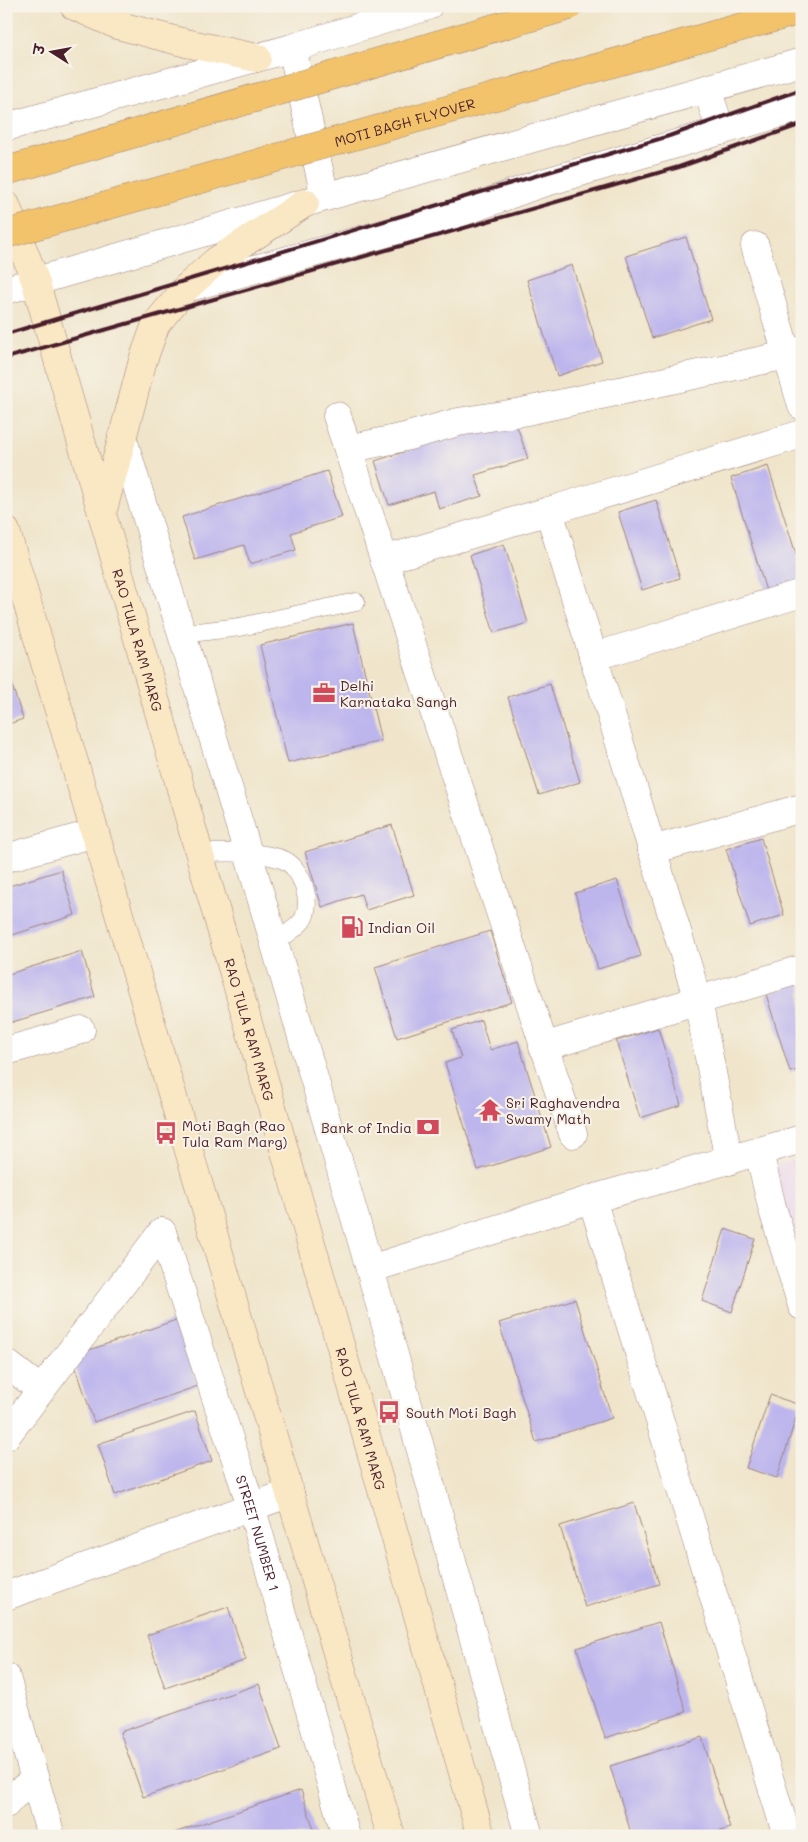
<svg xmlns="http://www.w3.org/2000/svg" width="808" height="1842" font-family="Mali,'Playpen Sans Deva',sans-serif">
<style>
.built{fill:#e8d2ee}
.building{fill:#bdb6ed}
.lines{fill:none;stroke-linecap:round;stroke-linejoin:round}
.service-casing{stroke:#9d827b;stroke-width:19}
.minor-casing{stroke:#9d827b;stroke-width:29}
.tertiary-casing{stroke:#9d827b;stroke-width:29}
.secondary-casing{stroke:#9d827b;stroke-width:29}
.service{stroke:#fff;stroke-width:18}
.minor{stroke:#fff;stroke-width:28}
.tertiary{stroke:#fff;stroke-width:28}
.secondary{stroke:#fae7c3;stroke-width:28}
.rail{stroke:#4a1f2b;stroke-width:4}
.primary-bridge-casing{stroke:#9d827b;stroke-width:29;stroke-linecap:butt}
.primary-bridge{stroke:#f2c36a;stroke-width:28}
.labels{text-anchor:middle;dominant-baseline:central;stroke-width:4;stroke-linejoin:round;paint-order:stroke}
.street-label{font-size:14px;fill:#4a1f2b;stroke:#f7f3e8}
.poi-label{font-size:14px;fill:#4a1f2b;stroke:#f7f3e8;text-anchor:start}
</style>
<rect width="100%" height="100%" fill="#f7f3e8"/>
<filter id="ink" filterUnits="userSpaceOnUse"><feTurbulence type="fractalNoise" baseFrequency=".02" numOctaves="2"/><feDisplacementMap in="SourceGraphic" scale="10" xChannelSelector="R" yChannelSelector="G"/><feConvolveMatrix kernelMatrix="1 2 1 2 8 2 1 2 1" color-interpolation-filters="sRGB"/></filter>
<filter id="wash" filterUnits="userSpaceOnUse"><feTurbulence type="fractalNoise" baseFrequency=".0096" numOctaves="4" result="noise"/><feDisplacementMap in="SourceGraphic" scale="20" xChannelSelector="R" yChannelSelector="G"/><feGaussianBlur stdDeviation="1.12" result="paint"/><feColorMatrix in="noise" values="0 0 0 0 0 0 0 0 0 0 0 0 0 0 0 0 0 1.4 0 .05"/><feComposite in="paint" operator="in"/></filter>
<g filter="url(#wash)">
<rect width="100%" height="100%" fill="#f0e5cb"/>
<!-- built -->
<polygon class="built" points="802,1158 802,1262 773,1166"/>
<g id="blocks">
<!-- building -->
<g class="building">
<polygon points="686,237 711,319 652,338 626,256"/>
<polygon points="572,265 602,361 557,376 527,280"/>
<polygon points="514,417 528,459 475,475 482,496 439,509 434,491 389,505 375,461"/>
<polygon points="768,466 802,573 802,583 767,594 731,478"/>
<polygon points="327,471 342,517 291,533 296,550 250,564 244,545 195,560 182,517"/>
<polygon points="656,500 680,578 642,590 618,512"/>
<polygon points="504,544 528,623 494,633 470,555"/>
<polygon points="353,623 381,741 288,763 260,645"/>
<polygon points="9,676 23,719 6,725 6,677"/>
<polygon points="550,684 580,782 539,795 508,697"/>
<polygon points="392,825 414,895 366,910 361,894 322,907 305,852"/>
<polygon points="761,838 784,915 750,926 726,849"/>
<polygon points="61,870 75,915 6,937 6,887"/>
<polygon points="617,880 641,956 598,969 575,893"/>
<polygon points="490,931 512,1002 397,1038 375,967"/>
<polygon points="82,951 95,997 6,1024 6,975"/>
<polygon points="801,983 802,1069 790,1072 766,994"/>
<polygon points="481,1020 490,1050 518,1041 551,1147 478,1170 445,1063 461,1058 452,1030"/>
<polygon points="658,1028 681,1105 640,1118 616,1041"/>
<polygon points="725,1229 755,1239 732,1312 702,1301"/>
<polygon points="575,1299 612,1418 536,1442 499,1323"/>
<polygon points="176,1320 198,1386 94,1422 72,1356"/>
<polygon points="770,1395 800,1405 777,1478 746,1468"/>
<polygon points="195,1411 212,1461 115,1495 98,1444"/>
<polygon points="634,1503 659,1584 585,1607 560,1526"/>
<polygon points="228,1607 246,1660 165,1688 147,1635"/>
<polygon points="659,1622 686,1712 605,1738 577,1648"/>
<polygon points="259,1684 281,1749 143,1797 120,1732"/>
<polygon points="6,1732 11,1747 6,1754"/>
<polygon points="702,1737 730,1828 704,1836 632,1836 610,1766"/>
<polygon points="301,1790 316,1836 168,1836 168,1835"/>
</g>
</g>
</g>
<g filter="url(#ink)">
<use href="#blocks" fill-opacity="0" stroke="#9d827b" stroke-width="1"/>
<g class="lines">
<defs>
<g id="service">
<polyline points="182,634 240,627 356,602"/>
<path d="M199,853C224,853 260,850 284,860C302,868 314,904 302,921C295,930 283,936 274,943"/>
</g>
<g id="minor">
<polyline points="755,246 802,406"/>
<polyline points="186,288 459,213 536,185 802,107"/>
<polyline points="337,416 573,1134"/>
<polyline points="122,436 248,853 370,1269 529,1836"/>
<polyline points="348,449 405,437 458,422 522,412 787,355 802,350"/>
<polyline points="549,511 802,434"/>
<polyline points="384,560 549,511 698,1000 729,1161"/>
<polyline points="593,657 802,593"/>
<polyline points="652,850 802,808"/>
<polyline points="6,858 95,833"/>
<polyline points="543,1047 802,969"/>
<polyline points="6,1051 81,1030"/>
<polyline points="759,1152 772,1207 802,1306"/>
<polyline points="592,1199 787,1836"/>
<path id="s1" d="M162,1232L251,1506L346,1836"/>
<polyline points="370,1269 592,1199 802,1139"/>
<polyline points="6,1363 41,1390"/>
<polyline points="6,1436 162,1232"/>
<polyline points="6,1596 290,1493"/>
<polyline points="6,1677 35,1780 13,1796 6,1804"/>
<polyline points="35,1780 51,1836"/>
</g>
<g id="tertiary">
<polyline points="292,48 325,197"/>
<polyline points="707,89 721,131"/>
<polyline points="6,127 292,48 428,6"/>
<polyline points="6,290 325,197 802,62"/>
</g>
<g id="secondary">
<polyline points="74,6 117,25 186,43 257,58"/>
<path id="s2" d="M6,205L35,280L481,1836"/>
<polyline points="102,514 143,360 156,324 186,288 216,261 305,203"/>
<polyline points="6,531 391,1836"/>
</g>
</defs>
<!-- service casing -->
<use href="#service" class="service-casing"/>
<!-- minor casing -->
<use href="#minor" class="minor-casing"/>
<!-- tertiary casing -->
<use href="#tertiary" class="tertiary-casing"/>
<!-- secondary casing -->
<use href="#secondary" class="secondary-casing"/>
<!-- service -->
<use href="#service" class="service"/>
<!-- minor -->
<use href="#minor" class="minor"/>
<!-- tertiary -->
<use href="#tertiary" class="tertiary"/>
<!-- secondary -->
<use href="#secondary" class="secondary"/>
<!-- rail -->
<g class="rail">
<polyline points="6,334 669,136 802,89"/>
<polyline points="6,358 679,167 802,124"/>
</g>
<defs>
<g id="primary-bridge">
<polyline points="6,171 569,6"/>
<path id="s3" d="M6,234L802,10"/>
</g>
</defs>
<!-- primary-bridge casing -->
<use href="#primary-bridge" class="primary-bridge-casing"/>
<!-- primary-bridge -->
<use href="#primary-bridge" class="primary-bridge"/>
</g>
</g>
<!-- icons -->
<defs>
<symbol id="office-bare" viewBox="-9 -9 18 18"><path d="M-6-3h4V-5.5h4V-3h4V5H-6ZM-1-4.5V-3h2v-1.5ZM-6 0V1H6V0Z" fill="#d1495b" stroke="#f7f3e8" stroke-width="2.5" paint-order="stroke"/></symbol>
<symbol id="fuel-bare" viewBox="-9 -9 18 18"><path d="M-5.5-6h7V0h2V4h1.3V-2.5L3-4.5l.8-.8L6-3V5H2.5V1h-1V6h-7ZM-4.2-4.7v3.2H.2V-4.7Z" fill="#d1495b" stroke="#f7f3e8" stroke-width="2.5" paint-order="stroke"/></symbol>
<symbol id="temple-bare" viewBox="-9 -9 18 18"><path d="M0-6L5-2H3V0L6.5 2.5H4V6H1.5V3h-3V6H-4V2.5H-6.5L-3 0V-2H-5Z" fill="#d1495b" stroke="#f7f3e8" stroke-width="2.5" paint-order="stroke"/></symbol>
<symbol id="bank-bare" viewBox="-9 -9 18 18"><path d="M-6-4H6V4H-6ZM0-2.3a2.3 2.3 0 1 0 0 4.6a2.3 2.3 0 1 0 0-4.6Z" fill="#d1495b" stroke="#f7f3e8" stroke-width="2.5" paint-order="stroke"/></symbol>
<symbol id="bus-bare" viewBox="-9 -9 18 18"><path d="M-5-6H5V4H4V6H2V4H-2V6H-4V4H-5ZM-3.5-4V0h7V-4ZM-3.5 1.2v1.5H-2V1.2ZM2 1.2v1.5H3.5V1.2Z" fill="#d1495b" stroke="#f7f3e8" stroke-width="2.5" paint-order="stroke"/></symbol>
</defs>
<g fill-rule="evenodd">
<use href="#office-bare" x="308" y="677" width="32" height="32"/>
<use href="#fuel-bare" x="336" y="911" width="32" height="32"/>
<use href="#temple-bare" x="474" y="1094" width="32" height="32"/>
<use href="#bank-bare" x="412" y="1111" width="32" height="32"/>
<use href="#bus-bare" x="150" y="1117" width="32" height="32"/>
<use href="#bus-bare" x="373" y="1396" width="32" height="32"/>
</g>
<g class="labels">
<!-- street labels -->
<g class="street-label">
<text stroke="none"><textPath href="#s3" startOffset="414">MOTI BAGH FLYOVER</textPath></text>
<text stroke="none"><textPath href="#s2" startOffset="455">RAO TULA RAM MARG</textPath></text>
<text stroke="none"><textPath href="#s2" startOffset="860">RAO TULA RAM MARG</textPath></text>
<text stroke="none"><textPath href="#s2" startOffset="1265">RAO TULA RAM MARG</textPath></text>
<text stroke="none"><textPath href="#s1" startOffset="316">STREET NUMBER 1</textPath></text>
</g>
<!-- poi labels -->
<g class="poi-label">
<text x="340" y="685">Delhi<tspan x="340" dy="16">Karnataka Sangh</tspan></text>
<text x="368" y="927">Indian Oil</text>
<text x="506" y="1102">Sri Raghavendra<tspan x="506" dy="16">Swamy Math</tspan></text>
<text x="182" y="1125">Moti Bagh (Rao<tspan x="182" dy="16">Tula Ram Marg)</tspan></text>
<text x="412" y="1127" text-anchor="end">Bank of India</text>
<text x="406" y="1412">South Moti Bagh</text>
</g>
</g>
<!-- margin -->
<rect width="808" height="1842" fill="none" stroke="#f7f3e8" stroke-width="25"/>
<!-- north arrow -->
<g transform="translate(52 52) rotate(281)" stroke="#f7f3e8" stroke-width="4" paint-order="stroke">
<path d="M0-4L9 19L0 12L-9 19Z" fill="#4a1f2b"/>
<text y="-8" font-size="14" font-weight="bold" text-anchor="middle" fill="#4a1f2b">उ</text>
</g>
</svg>
